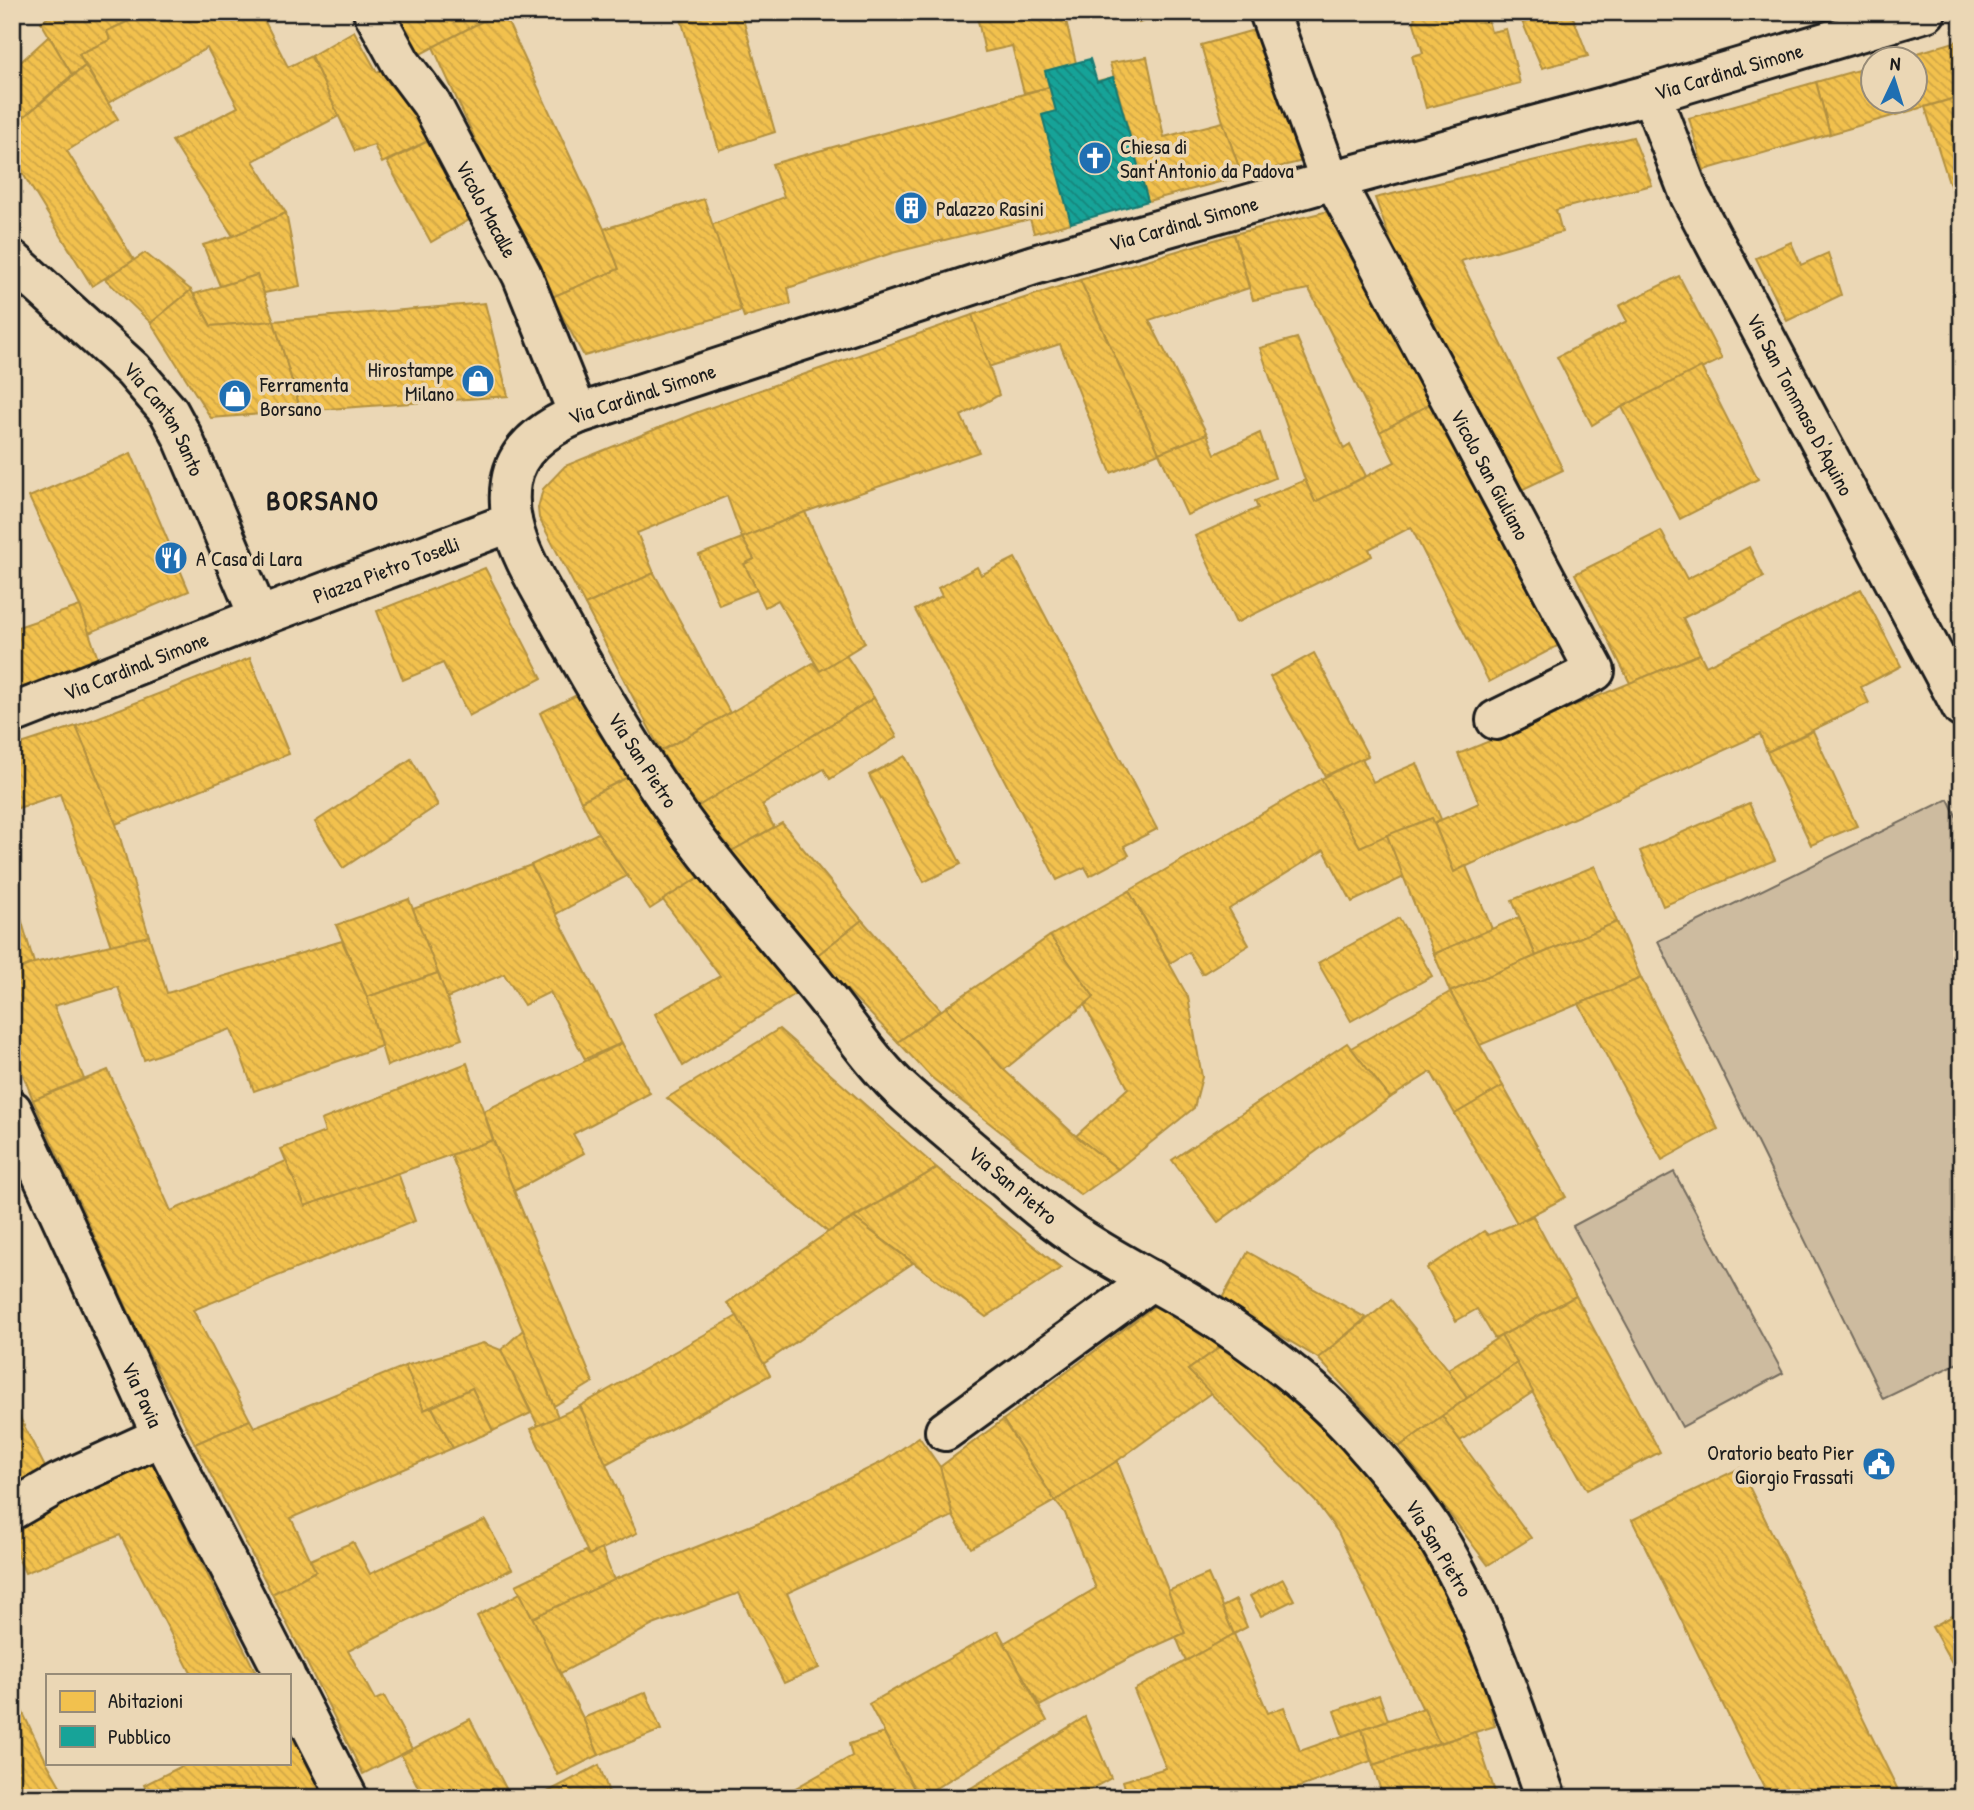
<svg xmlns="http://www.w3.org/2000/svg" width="1974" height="1810" font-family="'Patrick Hand',sans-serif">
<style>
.grass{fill:#cdbb9f;stroke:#746c5e;stroke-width:2}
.homes{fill:url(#homes-back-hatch);stroke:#b2903f;stroke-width:2}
.public{fill:url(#public-back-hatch);stroke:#187a73;stroke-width:2}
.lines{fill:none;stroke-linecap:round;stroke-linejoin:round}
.minor-casing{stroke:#1c1c1c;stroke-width:44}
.minor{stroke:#ebd7b5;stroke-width:38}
.labels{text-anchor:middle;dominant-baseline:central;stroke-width:7;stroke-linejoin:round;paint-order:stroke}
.street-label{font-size:21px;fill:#1c1c1c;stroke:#ebd7b5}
.poi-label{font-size:21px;fill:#1c1c1c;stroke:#ebd7b5;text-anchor:start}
.district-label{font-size:28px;font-weight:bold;letter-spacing:2px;fill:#1c1c1c;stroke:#ebd7b5}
</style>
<defs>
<pattern id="homes-back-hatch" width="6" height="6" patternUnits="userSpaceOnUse" patternTransform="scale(1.75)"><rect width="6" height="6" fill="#f2c14e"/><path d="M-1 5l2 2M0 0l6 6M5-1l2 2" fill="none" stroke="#cfa544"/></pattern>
<pattern id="public-back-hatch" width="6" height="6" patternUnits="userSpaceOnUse" patternTransform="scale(1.75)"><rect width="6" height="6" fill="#17a398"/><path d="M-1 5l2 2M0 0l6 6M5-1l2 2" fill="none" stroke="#14847b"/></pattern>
</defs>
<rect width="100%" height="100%" fill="#ebd7b5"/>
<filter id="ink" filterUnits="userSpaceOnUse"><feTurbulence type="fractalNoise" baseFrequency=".0143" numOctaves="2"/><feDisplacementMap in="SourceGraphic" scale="14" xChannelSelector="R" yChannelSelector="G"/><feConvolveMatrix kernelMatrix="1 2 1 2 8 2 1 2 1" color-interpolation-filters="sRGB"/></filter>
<g filter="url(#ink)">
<!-- grass -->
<g class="grass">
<polygon points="1948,799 1962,828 1962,1361 1883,1399 1658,941"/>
<polygon points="1674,1172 1783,1373 1682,1427 1573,1226"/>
</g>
<!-- homes -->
<g class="homes">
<polygon points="57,12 132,12 135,18 107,31 110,40 79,54 85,66 72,75 41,22"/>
<polygon points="149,12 260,12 288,67 311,56 339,116 253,161 286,213 233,236 172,141 238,107 207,48 108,103 79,54 110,40 107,31"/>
<polygon points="388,12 500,12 415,57"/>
<polygon points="500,12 503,12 604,229 619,269 552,297 519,225 515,226 433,47"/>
<polygon points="679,12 741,12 775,132 719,150"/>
<polygon points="976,12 1064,12 1076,63 1045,71 1049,87 1024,93 1012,46 985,52"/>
<polygon points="1135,12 1170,12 1139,23"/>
<polygon points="1415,12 1486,12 1491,32 1506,29 1520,83 1426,108 1412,56 1423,53 1414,23"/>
<polygon points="1518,12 1571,12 1588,56 1542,68"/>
<polygon points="1254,30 1303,161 1242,176 1223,122 1201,45"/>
<polygon points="354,31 377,72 387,68 432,139 382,163 374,145 355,151 311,56"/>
<polygon points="49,36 72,75 12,127 12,70"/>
<polygon points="1961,40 1962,96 1830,134 1816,82 1872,66 1872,102 1914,102 1914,60 1894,60"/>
<polygon points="1147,57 1164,137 1223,122 1242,176 1148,201 1110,63"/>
<polygon points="85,66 118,119 67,151 134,260 92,286 12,156 12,127"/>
<polygon points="1113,77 1119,99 1096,105 1090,83"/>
<polygon points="1816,82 1830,134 1704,170 1689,118"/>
<polygon points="1049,87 1056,111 1042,115 1071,223 1034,233 1030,219 892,253 788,288 791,304 744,317 711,225 784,197 772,164"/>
<polygon points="1962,96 1962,223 1925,107"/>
<polygon points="1633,137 1652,185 1556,210 1562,232 1461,261 1563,470 1517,492 1401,269 1375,198"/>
<polygon points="432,139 474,217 431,242 387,162"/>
<polygon points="704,199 741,311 584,356 552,297 619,269 604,229"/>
<polygon points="1333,210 1434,402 1380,432 1309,289 1253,300 1234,234"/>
<polygon points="286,213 300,286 264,293 257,275 220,286 203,245 233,236"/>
<polygon points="1234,234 1249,288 1149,320 1207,434 1159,453 1080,280"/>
<polygon points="1791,242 1801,265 1828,253 1841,295 1787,321 1756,258"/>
<polygon points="145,253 191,290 151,323 105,279"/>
<polygon points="257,275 274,321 211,326 194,294"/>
<polygon points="1679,276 1722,359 1622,407 1592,425 1557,357 1627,321 1619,306"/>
<polygon points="1080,280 1159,453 1111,473 1060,344 988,367 972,315"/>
<polygon points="191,290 211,326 274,321 301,411 211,418 151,323"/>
<polygon points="485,303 508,396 301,411 274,321"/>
<polygon points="972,315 999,395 961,416 979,452 805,512 742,538 727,496 637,533 654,573 585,605 539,518 538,508 543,489 565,466 698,412"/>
<polygon points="1297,338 1344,449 1350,445 1366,476 1315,502 1305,480 1260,348"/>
<polygon points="1701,367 1758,479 1680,519 1622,407"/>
<polygon points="1434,402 1567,641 1489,682 1411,527 1369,549 1372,556 1236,623 1195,536 1258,508 1255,501 1305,480 1315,502 1395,462 1380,432"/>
<polygon points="1260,433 1275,478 1187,515 1159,453 1207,434 1215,454"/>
<polygon points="131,453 189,591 89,633 80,606 29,497"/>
<polygon points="805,512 865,643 820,671 778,600 765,607 744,564 754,559 742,538"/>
<polygon points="1661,531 1687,579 1749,547 1764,577 1683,618 1700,654 1630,683 1575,574"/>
<polygon points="742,538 754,559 744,564 757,590 719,605 699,555"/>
<polygon points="1015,558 1157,829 1124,846 1129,855 1090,876 1085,867 1057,880 915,610 942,596 938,588 977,567 981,575"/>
<polygon points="485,568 542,678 469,716 443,663 403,680 377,611"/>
<polygon points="654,573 730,713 661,751 585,605"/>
<polygon points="1861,589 1901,666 1861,687 1869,703 1767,752 1760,734 1454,872 1434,823 1479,803 1458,754 1700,654 1706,666"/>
<polygon points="80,606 100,665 12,695 12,629"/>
<polygon points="1314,653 1368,756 1325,776 1270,677"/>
<polygon points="846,655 874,698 697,807 661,751 730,713 813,663 820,671"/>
<polygon points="250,658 289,754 116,824 76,726"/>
<polygon points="587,690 632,775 581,801 540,713"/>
<polygon points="874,698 897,737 830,779 824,769 762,805 774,827 730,852 697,807"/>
<polygon points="76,726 116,824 149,936 111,946 60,794 12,810 12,747"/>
<polygon points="1813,731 1857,826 1811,845 1767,752"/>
<polygon points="905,756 961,864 924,882 869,775"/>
<polygon points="1362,758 1373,782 1417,763 1441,819 1434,823 1432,818 1360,847 1321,779"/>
<polygon points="411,759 438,805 343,868 315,822"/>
<polygon points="632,775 706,873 650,909 598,833 581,801"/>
<polygon points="1321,779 1360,847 1387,835 1404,877 1352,902 1324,850 1229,909 1249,945 1202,974 1189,952 1170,963 1129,891"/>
<polygon points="1749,803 1775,860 1663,906 1640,851"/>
<polygon points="1432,818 1454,872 1466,866 1492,929 1434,954 1387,835"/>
<polygon points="782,823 862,920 815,957 730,852"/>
<polygon points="598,833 627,876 556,914 531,865"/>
<polygon points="531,865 622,1043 585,1059 550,992 524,1005 504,974 447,998 413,909"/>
<polygon points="1595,866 1617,922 1536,956 1512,900"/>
<polygon points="706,873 803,989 683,1066 655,1014 720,976 663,900"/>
<polygon points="12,888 34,963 12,972"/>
<polygon points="1129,891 1188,997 1202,1077 1194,1108 1118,1169 1076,1136 1128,1088 1085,1006 1094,997 1050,936"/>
<polygon points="409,899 438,973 367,997 336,925"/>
<polygon points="1519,917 1536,956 1450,992 1434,954"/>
<polygon points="1399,918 1432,976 1351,1021 1318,963"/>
<polygon points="862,920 941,1010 898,1042 815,957"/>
<polygon points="1617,922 1641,978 1480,1045 1450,992"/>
<polygon points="149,936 167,993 342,941 367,997 381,1046 254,1091 231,1029 144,1060 118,987 54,1006 84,1079 33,1100 12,1046 12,972 34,963"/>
<polygon points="1050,936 1094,997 1004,1070 946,1007"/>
<polygon points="438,973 462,1039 387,1066 367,997"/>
<polygon points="1641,978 1718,1129 1662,1160 1579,1004"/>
<polygon points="1450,992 1503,1086 1455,1114 1431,1072 1390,1098 1351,1048"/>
<polygon points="946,1007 1004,1070 1076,1136 1118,1169 1081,1195 931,1077 898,1042"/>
<polygon points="779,1029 937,1168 828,1232 667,1098"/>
<polygon points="622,1043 650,1093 573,1134 584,1153 514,1191 493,1140 484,1111"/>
<polygon points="1347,1043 1390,1098 1218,1222 1172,1160"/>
<polygon points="467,1063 493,1140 305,1206 281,1149 325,1132 321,1120"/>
<polygon points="108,1070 171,1211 286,1161 305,1206 398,1173 415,1221 193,1310 250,1420 195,1444 137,1330 33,1100"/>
<polygon points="1503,1086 1566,1197 1517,1223 1455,1114"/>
<polygon points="493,1140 593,1382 554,1406 451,1155"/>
<polygon points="937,1168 1061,1268 986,1317 854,1218"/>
<polygon points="1533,1216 1576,1296 1495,1339 1477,1309 1456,1321 1427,1268 1484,1231 1488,1235"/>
<polygon points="854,1218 913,1263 763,1364 737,1316 727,1303 828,1232"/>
<polygon points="1248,1252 1366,1318 1318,1358 1221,1300"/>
<polygon points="1576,1296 1660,1452 1587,1490 1501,1336"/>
<polygon points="1164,1299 1226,1343 1188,1370 1211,1393 1117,1461 1055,1501 1003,1420"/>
<polygon points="1391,1300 1448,1369 1467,1398 1399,1447 1318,1358"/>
<polygon points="737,1316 770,1375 606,1464 580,1406"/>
<polygon points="523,1330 558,1417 538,1426 501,1350"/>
<polygon points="1501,1336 1517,1363 1467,1398 1448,1369"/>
<polygon points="483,1343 501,1350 531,1413 493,1431 472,1388 424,1410 405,1366"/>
<polygon points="1226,1343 1280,1379 1364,1463 1415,1536 1472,1649 1485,1684 1495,1726 1439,1743 1338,1532 1315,1501 1188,1370"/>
<polygon points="1517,1363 1533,1392 1460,1441 1442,1416"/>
<polygon points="405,1366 424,1410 432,1407 453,1448 291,1518 316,1571 272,1594 195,1444 250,1420 254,1427"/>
<polygon points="472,1388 493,1431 453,1448 432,1407"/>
<polygon points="580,1406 637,1533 589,1555 531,1429"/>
<polygon points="19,1416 48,1473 12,1496 12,1420"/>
<polygon points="1442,1416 1531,1538 1488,1565 1399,1447"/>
<polygon points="1003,1420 1055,1501 971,1548 953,1516 940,1467"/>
<polygon points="919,1437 940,1467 953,1516 787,1593 819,1668 784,1683 739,1593 653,1625 559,1674 532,1618 600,1585 767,1519 884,1461"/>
<polygon points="150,1458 257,1675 192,1675 120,1535 25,1573 12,1544 12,1525"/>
<polygon points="1117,1461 1185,1633 1131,1657 1040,1706 1004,1643 1096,1588 1065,1513 1055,1501"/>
<polygon points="1740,1468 1898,1790 1882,1798 1769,1798 1632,1520"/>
<polygon points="485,1520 512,1569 348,1651 375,1700 384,1696 412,1749 363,1774 272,1594 316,1571 310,1560 353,1542 370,1574"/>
<polygon points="602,1549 614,1580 532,1618 516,1585 586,1551 589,1555"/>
<polygon points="1208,1574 1234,1634 1186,1661 1176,1637 1185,1633 1168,1591"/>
<polygon points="1283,1579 1294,1600 1261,1616 1250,1596"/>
<polygon points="520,1593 583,1718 599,1755 558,1775 477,1616"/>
<polygon points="1236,1600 1247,1627 1234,1634 1222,1607"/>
<polygon points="1962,1611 1962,1682 1932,1627"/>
<polygon points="998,1631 1047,1721 919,1798 869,1704"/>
<polygon points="1234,1634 1268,1713 1284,1707 1300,1751 1362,1729 1371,1761 1270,1798 1128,1798 1123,1781 1166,1768 1134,1690"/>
<polygon points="646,1692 661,1730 599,1755 583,1718"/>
<polygon points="1379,1695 1388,1720 1343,1736 1334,1711"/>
<polygon points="1424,1708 1439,1743 1373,1765 1362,1729"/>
<polygon points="22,1711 47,1763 67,1798 12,1798 12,1716"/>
<polygon points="289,1717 330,1798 273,1798 271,1795 266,1798 150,1798 144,1785 188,1763 289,1763"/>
<polygon points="1085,1717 1111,1778 1075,1798 971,1798 968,1790"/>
<polygon points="470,1719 511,1798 424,1798 401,1755"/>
<polygon points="1475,1732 1497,1798 1383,1798 1373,1765"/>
<polygon points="884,1733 919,1798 778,1798 852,1756 849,1744"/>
<polygon points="599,1765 611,1798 536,1798"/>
</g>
<!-- public -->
<polygon class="public" points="1090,59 1097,82 1113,77 1148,201 1071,223 1042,115 1056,111 1045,71"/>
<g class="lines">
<defs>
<g id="minor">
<path id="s1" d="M373,12L401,63L431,103L522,275L578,414"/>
<path id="s2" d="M1269,12L1325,167L1334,180L1595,671L1496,720"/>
<path id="s3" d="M1651,94L1690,196L1962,708"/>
<path id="s4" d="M12,260L133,370L169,412L182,436L259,617"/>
<path id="s5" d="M12,714L259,617L512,522"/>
<path id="s6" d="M12,1110L162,1436L285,1675"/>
<polyline points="945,1431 1152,1280"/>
<polyline points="12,1510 59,1483 162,1436"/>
<polyline points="289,1683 348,1798"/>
<path id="s7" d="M1546,1798C1514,1709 1486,1618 1437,1537C1415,1501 1386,1468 1358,1436C1312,1384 1254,1342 1194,1305C1158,1283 1119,1264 1084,1241C1050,1220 1021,1193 991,1167C963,1143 935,1120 908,1096C873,1065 849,1026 820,991C770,929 716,870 671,805C629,745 592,682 557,618C534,577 503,532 511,482C516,447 548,427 578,414L1034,265L1334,180L1651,94L1926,12"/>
</g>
</defs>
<!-- minor casing -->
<use href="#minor" class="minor-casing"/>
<!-- minor -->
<use href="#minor" class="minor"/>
</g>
</g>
<!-- icons -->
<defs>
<symbol id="church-disc" viewBox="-11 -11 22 22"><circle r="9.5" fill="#1f6fb2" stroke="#ebd7b5"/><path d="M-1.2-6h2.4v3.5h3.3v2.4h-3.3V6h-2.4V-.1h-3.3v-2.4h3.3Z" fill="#fff"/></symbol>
<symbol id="building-disc" viewBox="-11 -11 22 22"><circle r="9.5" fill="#1f6fb2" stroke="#ebd7b5"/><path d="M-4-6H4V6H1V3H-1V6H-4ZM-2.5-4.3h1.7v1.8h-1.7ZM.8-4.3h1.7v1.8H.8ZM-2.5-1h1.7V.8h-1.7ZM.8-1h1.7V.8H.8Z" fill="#fff"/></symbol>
<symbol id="shop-disc" viewBox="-11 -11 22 22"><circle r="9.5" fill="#1f6fb2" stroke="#ebd7b5"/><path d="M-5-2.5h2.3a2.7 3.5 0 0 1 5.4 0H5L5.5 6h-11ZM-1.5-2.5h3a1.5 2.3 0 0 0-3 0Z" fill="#fff"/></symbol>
<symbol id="restaurant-disc" viewBox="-11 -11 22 22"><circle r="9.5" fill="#1f6fb2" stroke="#ebd7b5"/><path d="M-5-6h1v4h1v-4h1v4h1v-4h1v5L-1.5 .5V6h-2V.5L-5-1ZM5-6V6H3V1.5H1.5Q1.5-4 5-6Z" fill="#fff"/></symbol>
<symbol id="civic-disc" viewBox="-11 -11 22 22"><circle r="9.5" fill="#1f6fb2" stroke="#ebd7b5"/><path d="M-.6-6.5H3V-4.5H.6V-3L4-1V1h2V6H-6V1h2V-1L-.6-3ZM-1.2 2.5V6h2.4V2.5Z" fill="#fff"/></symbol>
</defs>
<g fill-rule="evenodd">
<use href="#church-disc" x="1076" y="139" width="38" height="38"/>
<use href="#building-disc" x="892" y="189" width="38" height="38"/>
<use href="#shop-disc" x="459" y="362" width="38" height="38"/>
<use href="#shop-disc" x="216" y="377" width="38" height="38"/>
<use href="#restaurant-disc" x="152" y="539" width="38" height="38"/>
<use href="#civic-disc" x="1860" y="1445" width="38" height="38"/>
</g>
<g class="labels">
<!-- street labels -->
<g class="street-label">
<text stroke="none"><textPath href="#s7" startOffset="3020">Via Cardinal Simone</textPath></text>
<text stroke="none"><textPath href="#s1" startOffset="228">Vicolo Macalle</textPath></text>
<text stroke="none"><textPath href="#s7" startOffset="2454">Via Cardinal Simone</textPath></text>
<text stroke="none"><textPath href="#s7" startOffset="1886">Via Cardinal Simone</textPath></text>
<text stroke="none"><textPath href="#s3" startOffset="345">Via San Tommaso D'Aquino</textPath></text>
<text stroke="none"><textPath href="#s4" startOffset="222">Via Canton Santo</textPath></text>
<text stroke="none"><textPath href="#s2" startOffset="514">Vicolo San Giuliano</textPath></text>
<text stroke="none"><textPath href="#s5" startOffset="401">Piazza Pietro Toselli</textPath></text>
<text stroke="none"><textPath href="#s5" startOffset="133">Via Cardinal Simone</textPath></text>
<text transform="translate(643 760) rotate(57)">Via San Pietro</text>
<text transform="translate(1013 1185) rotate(40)">Via San Pietro</text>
<text stroke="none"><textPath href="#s6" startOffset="313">Via Pavia</textPath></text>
<text transform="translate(1439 1548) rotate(59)">Via San Pietro</text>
</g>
<!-- poi labels -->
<g class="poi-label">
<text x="1120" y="146">Chiesa di<tspan x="1120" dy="24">Sant'Antonio da Padova</tspan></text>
<text x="936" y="208">Palazzo Rasini</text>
<text x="454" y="369" text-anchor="end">Hirostampe<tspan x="454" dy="24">Milano</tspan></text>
<text x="260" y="384">Ferramenta<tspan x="260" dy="24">Borsano</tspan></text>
<text x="196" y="558">A Casa di Lara</text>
<text x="1854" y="1452" text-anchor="end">Oratorio beato Pier<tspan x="1854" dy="24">Giorgio Frassati</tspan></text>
</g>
<!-- district labels -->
<g class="district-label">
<text x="323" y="500">BORSANO</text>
</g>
</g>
<!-- margin -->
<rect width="1974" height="1810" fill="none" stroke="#ebd7b5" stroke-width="42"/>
<rect x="21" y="21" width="1932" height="1768" fill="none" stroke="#1c1c1c" stroke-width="2.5" filter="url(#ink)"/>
<!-- legend -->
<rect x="46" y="1674" width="245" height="91" fill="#ebd7b5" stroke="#988c78" stroke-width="2"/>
<rect x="60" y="1691" width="35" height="21" fill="#f2c14e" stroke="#988c78" stroke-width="2"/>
<text x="108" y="1708" font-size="21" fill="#1c1c1c">Abitazioni</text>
<rect x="60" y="1726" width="35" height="21" fill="#17a398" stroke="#988c78" stroke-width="2"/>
<text x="108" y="1744" font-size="21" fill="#1c1c1c">Pubblico</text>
<!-- north arrow -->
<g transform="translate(1894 80) rotate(4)"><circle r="33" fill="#ebd7b5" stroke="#988c78" stroke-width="2"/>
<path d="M0-5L12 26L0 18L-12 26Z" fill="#1f6fb2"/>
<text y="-10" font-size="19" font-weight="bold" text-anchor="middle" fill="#1c1c1c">N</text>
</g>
</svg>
